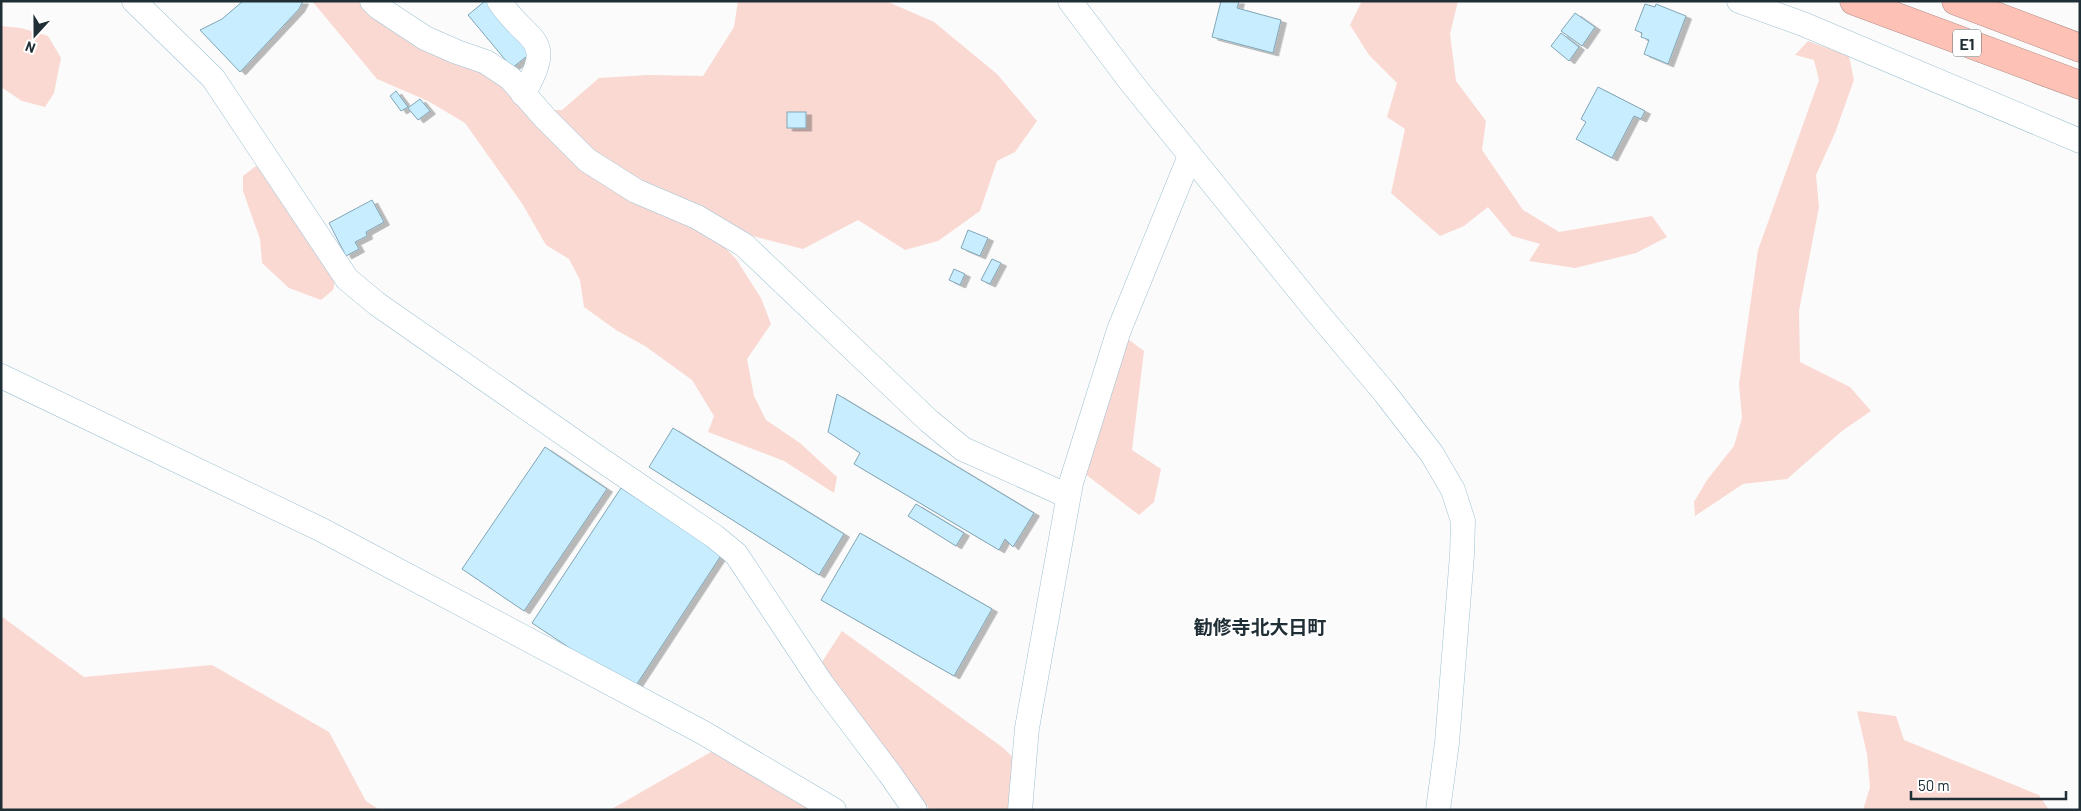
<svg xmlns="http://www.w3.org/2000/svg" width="2081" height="811" font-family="Barlow,'Noto Sans JP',sans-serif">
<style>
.green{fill:#fad9d3}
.building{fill:#c7edff;stroke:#81a5b5;filter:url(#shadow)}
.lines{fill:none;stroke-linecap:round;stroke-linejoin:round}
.minor-casing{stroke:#9dc1d3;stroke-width:25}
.highway-casing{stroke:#b08e89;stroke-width:29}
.minor{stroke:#fff;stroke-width:24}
.highway{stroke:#fdc1b6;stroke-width:28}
.labels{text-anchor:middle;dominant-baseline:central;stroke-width:4;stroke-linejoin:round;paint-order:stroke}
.shield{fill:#fff;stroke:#636d72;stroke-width:1}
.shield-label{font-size:16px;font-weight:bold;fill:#202e35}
.neighbourhood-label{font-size:19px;font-weight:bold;fill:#202e35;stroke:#fff}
</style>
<defs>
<filter id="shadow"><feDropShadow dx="5.5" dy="3" stdDeviation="0" flood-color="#0004"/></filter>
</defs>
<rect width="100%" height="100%" fill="#fbfbfb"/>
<!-- green -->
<g class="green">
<polygon points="312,1 364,1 439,33 530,110 562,110 599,78 648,75 703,76 734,27 738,1 886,1 934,22 997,74 1037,121 1015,152 997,161 980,211 938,241 905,250 858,220 803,249 745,234 693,214 736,259 761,298 771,324 747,359 754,396 766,420 800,443 837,477 834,493 784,461 708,432 714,416 692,380 645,346 616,330 584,307 580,280 569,259 546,245 523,205 465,123 428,101 377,79"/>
<polygon points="1362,1 1458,1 1450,34 1456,81 1486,121 1482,150 1523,210 1559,232 1652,216 1667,237 1636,253 1575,268 1529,261 1540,244 1512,236 1488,207 1464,226 1440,236 1391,193 1405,129 1387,117 1397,83 1369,55 1350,25"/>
<polygon points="1,26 21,28 48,36 61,58 54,93 45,107 22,101 1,87"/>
<polygon points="1808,41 1849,56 1854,80 1835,133 1816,175 1819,207 1799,311 1800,362 1850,387 1871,411 1842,431 1787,479 1743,484 1695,516 1694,502 1707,480 1734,446 1742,418 1739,384 1758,250 1819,80 1814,60 1795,55"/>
<polygon points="256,166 279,180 336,277 333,290 321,300 289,288 262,263 260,239 243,191 243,176"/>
<polygon points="1125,337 1144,351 1132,450 1161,469 1154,502 1139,515 1080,470"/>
<polygon points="1,616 84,677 212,665 329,732 366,801 380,810 1,810"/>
<polygon points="842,631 1002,747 1017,761 1010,810 930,810 859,716 822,662"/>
<polygon points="1857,711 1896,716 1904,740 2039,795 2049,810 1863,810 1870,787 1867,754"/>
<polygon points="711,752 789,786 821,810 610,810"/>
</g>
<!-- building -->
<g class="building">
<polygon points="243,1 303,1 299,9 240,72 200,30 222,19"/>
<polygon points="485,1 489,1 531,53 512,68 468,15"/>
<polygon points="1221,1 1239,1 1237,8 1281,20 1273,53 1212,37"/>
<polygon points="1645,4 1655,7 1656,4 1686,16 1668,64 1644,54 1649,40 1641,37 1642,33 1635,30"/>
<polygon points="1575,13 1595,27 1582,46 1561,31"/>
<polygon points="1561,33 1579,47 1569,61 1551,46"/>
<polygon points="1598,87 1645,111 1641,119 1634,116 1612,158 1576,139 1586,122 1581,119"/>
<polygon points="396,91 408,107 401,111 390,96"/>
<polygon points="420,99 430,111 418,120 408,108"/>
<rect x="787" y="112" width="19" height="16"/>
<polygon points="372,200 384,222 366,232 367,236 355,242 359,249 346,256 329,223"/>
<polygon points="968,230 988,238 980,256 961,248"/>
<polygon points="992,259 1001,263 990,284 981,280"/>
<polygon points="954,269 965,274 960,285 949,280"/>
<polygon points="837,394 1034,513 1013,547 1005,539 999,550 854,464 860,453 828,432"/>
<polygon points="673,428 844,534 819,575 649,467"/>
<polygon points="545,447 607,489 524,611 462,569"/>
<polygon points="621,488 722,554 633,690 532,623"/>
<polygon points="916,504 964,533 956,546 908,516"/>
<polygon points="860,533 992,609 954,676 821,600"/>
</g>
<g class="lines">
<defs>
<g id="minor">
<polyline points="134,1 213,78 347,279 377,304 600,459 714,536 736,554 822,684 890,774 915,810"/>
<polyline points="372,1 378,7 425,38 457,52 486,62 510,78 545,118 587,160 636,191 697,217 744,245 929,421 963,449 1068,496"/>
<path d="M499,1C527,44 558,36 523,94"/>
<polyline points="1070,1 1130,81 1316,311 1385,393 1432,454 1453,490 1463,521 1462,555 1447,743 1438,810"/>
<polyline points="1739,1 1803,24 2080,141"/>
<polyline points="1,376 322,530 702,732 834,810"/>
<polyline points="1020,810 1027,728 1071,483 1119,330 1190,156"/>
</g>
<g id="highway">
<polyline points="1854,1 2080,85"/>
<polyline points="1956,1 2080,48"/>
</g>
</defs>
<!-- minor casing -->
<use href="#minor" class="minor-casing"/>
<!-- highway casing -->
<use href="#highway" class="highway-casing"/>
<!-- minor -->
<use href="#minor" class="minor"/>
<!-- highway -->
<use href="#highway" class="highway"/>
</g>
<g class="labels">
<!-- shield labels -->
<rect class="shield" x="1953" y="29.5" width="28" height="27" rx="4"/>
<g class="shield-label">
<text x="1967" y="43">E1</text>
</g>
<!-- neighbourhood labels -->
<g class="neighbourhood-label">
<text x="1260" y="626">勧修寺北大日町</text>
</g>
</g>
<!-- border -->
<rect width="2081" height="811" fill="none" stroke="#202e35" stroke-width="5"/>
<!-- north arrow -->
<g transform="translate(35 35) rotate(201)" stroke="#ffffff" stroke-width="4" paint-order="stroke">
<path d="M0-4L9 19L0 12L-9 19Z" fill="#202e35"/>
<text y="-8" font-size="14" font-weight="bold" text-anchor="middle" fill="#202e35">N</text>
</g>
<!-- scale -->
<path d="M1911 791v8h155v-8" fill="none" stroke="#202e35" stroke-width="2.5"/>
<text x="1918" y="791" font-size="15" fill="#202e35" stroke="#ffffff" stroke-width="4" paint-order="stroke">50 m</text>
</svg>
